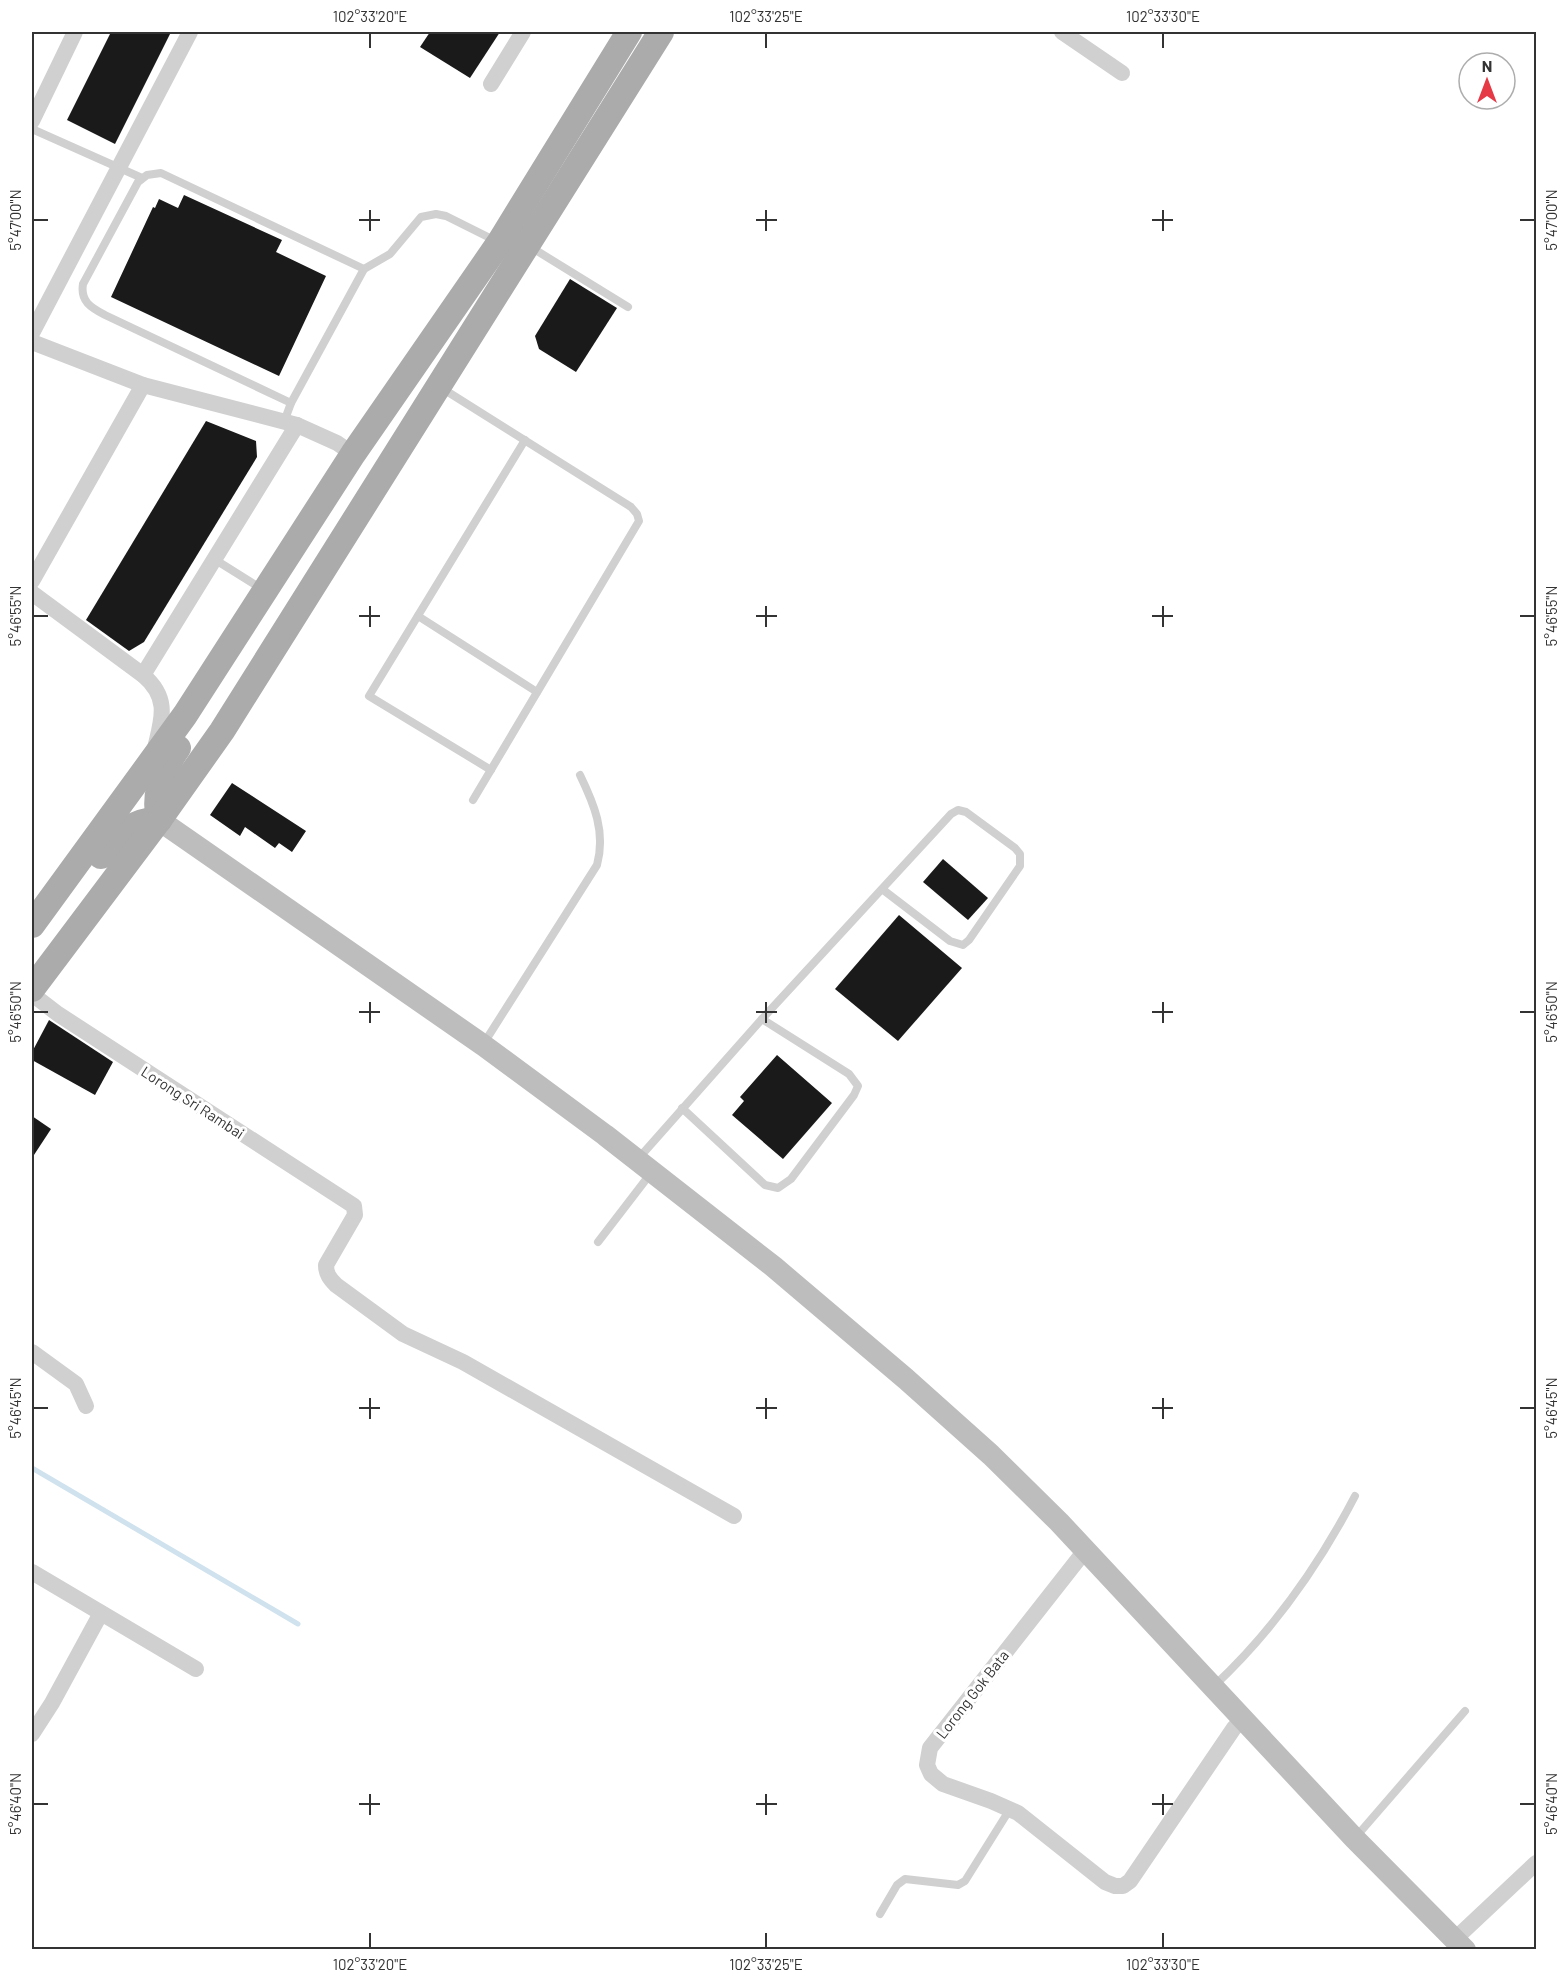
<svg xmlns="http://www.w3.org/2000/svg" width="1568" height="1981" font-family="Barlow,sans-serif">
<style>
.lines{fill:none;stroke-linecap:round;stroke-linejoin:round}
.stream{stroke:#cfe2ee;stroke-width:5}
.building{fill:#1a1a1a}
.lane{stroke:#d0d0d0;stroke-width:8}
.street{stroke:#d0d0d0;stroke-width:16}
.secondary{stroke:#bdbdbd;stroke-width:22}
.primary{stroke:#ababab;stroke-width:26}
.ticks{fill:none;stroke:#333;stroke-width:2}
.labels{text-anchor:middle;dominant-baseline:central;stroke-width:6;stroke-linejoin:round;paint-order:stroke}
.street-label{font-size:15px;fill:#333;stroke:#fff}
.neatline{fill:none;stroke:#333;stroke-width:2}
.ticks-label{font-size:15px;text-anchor:middle;fill:#333}
</style>
<rect width="100%" height="100%" fill="#fff"/>
<g class="lines">
<!-- stream -->
<polyline class="stream" points="32,1468 298,1624"/>
</g>
<!-- building -->
<g class="building">
<polygon points="111,32 171,32 115,144 67,120"/>
<polygon points="430,32 500,32 470,78 420,47"/>
<polygon points="184,195 282,240 276,252 326,276 279,376 111,297 153,207 155,208 159,199 178,208"/>
<polygon points="570,279 617,308 576,372 539,349 535,336"/>
<polygon points="206,421 256,441 257,457 144,642 129,651 86,620"/>
<polygon points="232,783 306,831 292,852 279,843 275,848 245,827 240,836 210,815"/>
<polygon points="943,859 988,898 968,920 923,882"/>
<polygon points="899,915 962,968 898,1041 835,989"/>
<polygon points="49,1020 113,1062 95,1095 32,1060 32,1052"/>
<polygon points="777,1055 832,1103 783,1159 732,1115 744,1101 740,1097"/>
<polygon points="32,1116 51,1129 32,1158"/>
</g>
<g class="lines">
<!-- lane -->
<g class="lane">
<polyline points="32,129 142,178"/>
<polyline points="529,246 628,307"/>
<polyline points="440,387 631,507 637,514 639,521 473,800"/>
<path d="M291,403L105,315C92,308 80,302 83,284L138,182L147,175L161,173L364,269"/>
<polyline points="284,422 291,403 364,269 390,254 421,217 436,214 446,216 496,241"/>
<polyline points="214,559 262,589"/>
<polyline points="418,616 537,692"/>
<polyline points="491,770 369,696 525,440"/>
<path d="M484,1043L597,865C606,832 594,804 580,775"/>
<polyline points="682,1108 765,1185 778,1188 791,1179 854,1095 858,1086 849,1074 762,1019"/>
<polyline points="638,1159 762,1019 951,814 958,810 966,812 1015,848 1020,854 1020,866 969,940 963,945 950,941 882,889"/>
<polyline points="598,1242 651,1173"/>
<path d="M1213,1687C1272,1632 1318,1567 1355,1496"/>
<polyline points="1355,1838 1465,1711"/>
<polyline points="880,1914 897,1885 905,1879 958,1885 965,1881 1010,1809"/>
</g>
<!-- street -->
<g class="street">
<polyline points="1062,32 1122,73"/>
<polyline points="491,84 523,32"/>
<polyline points="32,121 75,32"/>
<polyline points="32,333 190,32"/>
<polyline points="32,342 143,385 297,425 337,443 353,454"/>
<polyline points="32,581 143,385"/>
<polyline points="32,593 143,675"/>
<path d="M155,748C162,719 170,698 143,675L297,425"/>
<path d="M32,994L58,1014L354,1206L355,1215L326,1265C326,1274 330,1279 336,1285L403,1334L463,1362L734,1516"/>
<polyline points="32,1352 76,1384 86,1406"/>
<polyline points="1086,1552 1080,1557 930,1748 927,1765 931,1774 943,1784 991,1801 1018,1813 1105,1882 1115,1886 1123,1886 1130,1881 1234,1728 1244,1719"/>
<polyline points="32,1572 196,1669"/>
<polyline points="32,1734 52,1703 101,1613"/>
<polyline points="1455,1939 1536,1863"/>
</g>
<!-- secondary -->
<polyline class="secondary" points="159,820 483,1045 605,1135 774,1267 906,1379 991,1455 1059,1522 1354,1838 1465,1950"/>
<!-- primary -->
<g class="primary">
<path d="M159,820C153,794 163,769 178,748"/>
<path d="M101,856C116,836 133,819 159,820"/>
<polyline points="32,925 185,715 353,454 499,243 629,32"/>
<polyline points="32,989 159,820 222,731 661,32"/>
</g>
</g>
<!-- ticks -->
<path class="ticks" d="M370,33V48M766,33V48M1163,33V48M370,210V231M766,210V231M1163,210V231M33,220H48M359,220H380M756,220H777M1152,220H1173M1520,220H1535M370,606V627M766,606V627M1163,606V627M33,616H48M359,616H380M756,616H777M1152,616H1173M1520,616H1535M370,1002V1023M766,1002V1023M1163,1002V1023M33,1012H48M359,1012H380M756,1012H777M1152,1012H1173M1520,1012H1535M370,1398V1419M766,1398V1419M1163,1398V1419M33,1408H48M359,1408H380M756,1408H777M1152,1408H1173M1520,1408H1535M370,1794V1815M766,1794V1815M1163,1794V1815M33,1804H48M359,1804H380M756,1804H777M1152,1804H1173M1520,1804H1535M370,1933V1948M766,1933V1948M1163,1933V1948"/>
<g class="labels">
<!-- street labels -->
<g class="street-label">
<text transform="translate(193 1102) rotate(33)">Lorong Sri Rambai</text>
<text transform="translate(972 1694) rotate(-52)">Lorong Gok Bata</text>
</g>
</g>
<!-- border -->
<rect width="1568" height="1981" fill="none" stroke="#ffffff" stroke-width="66"/>
<!-- north arrow -->
<g transform="translate(1487 81)"><circle r="28" fill="#ffffff" stroke="#adadad" stroke-width="1.5"/>
<path d="M0-4.5L10 22L0 15L-10 22Z" fill="#e63946"/>
<text y="-9" font-size="16" font-weight="bold" text-anchor="middle" fill="#333333">N</text>
</g>
<rect x="33" y="33" width="1502" height="1915" class="neatline"/>
<g class="ticks-label">
<text x="370" y="22">102°33'20"E</text>
<text x="766" y="22">102°33'25"E</text>
<text x="1163" y="22">102°33'30"E</text>
<text transform="translate(16 220) rotate(-90)" y="5">5°47'00"N</text>
<text transform="translate(1552 220) rotate(-90)" y="5">5°47'00"N</text>
<text transform="translate(16 616) rotate(-90)" y="5">5°46'55"N</text>
<text transform="translate(1552 616) rotate(-90)" y="5">5°46'55"N</text>
<text transform="translate(16 1012) rotate(-90)" y="5">5°46'50"N</text>
<text transform="translate(1552 1012) rotate(-90)" y="5">5°46'50"N</text>
<text transform="translate(16 1408) rotate(-90)" y="5">5°46'45"N</text>
<text transform="translate(1552 1408) rotate(-90)" y="5">5°46'45"N</text>
<text transform="translate(16 1804) rotate(-90)" y="5">5°46'40"N</text>
<text transform="translate(1552 1804) rotate(-90)" y="5">5°46'40"N</text>
<text x="370" y="1970">102°33'20"E</text>
<text x="766" y="1970">102°33'25"E</text>
<text x="1163" y="1970">102°33'30"E</text>
</g>
</svg>
